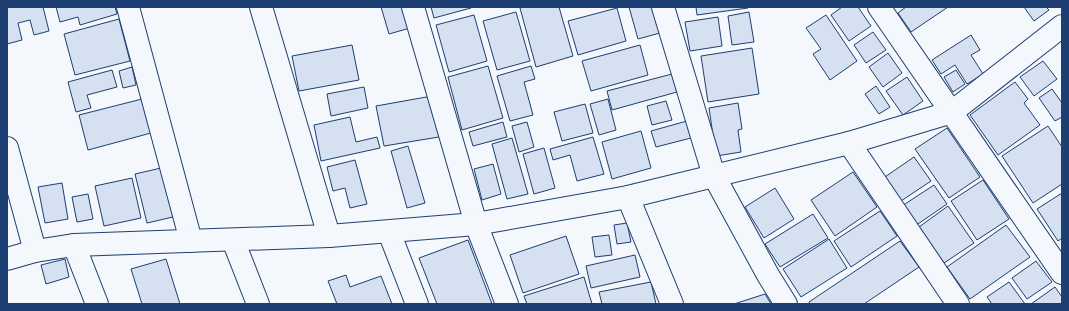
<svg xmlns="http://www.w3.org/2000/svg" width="1069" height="311" font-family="'Roboto Condensed',sans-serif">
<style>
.building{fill:#d5e0f0;stroke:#1d3f73}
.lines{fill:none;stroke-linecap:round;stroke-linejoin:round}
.street-casing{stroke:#1d3f73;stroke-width:24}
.street{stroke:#f4f7fb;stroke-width:22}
</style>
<rect width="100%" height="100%" fill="#f4f7fb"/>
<!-- building -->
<g class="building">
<polygon points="7,7 43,7 49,31 34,35 30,20 18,23 22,40 7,44"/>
<polygon points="56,7 115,7 117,14 80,25 78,17 60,22"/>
<polygon points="381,7 404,7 410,28 389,34"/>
<polygon points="431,7 471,7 471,8 434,18"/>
<polygon points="523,7 559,7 573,56 536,67 520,8"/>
<polygon points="629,7 653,7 660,33 638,39"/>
<polygon points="696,7 748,7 748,8 697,15"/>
<polygon points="842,7 858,7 871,26 849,41 831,15"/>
<polygon points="906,7 948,7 911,32 898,13"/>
<polygon points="1024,7 1046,7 1049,10 1034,21"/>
<polygon points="617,8 626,41 578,55 568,21"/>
<polygon points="516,12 530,61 497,70 483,21"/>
<polygon points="749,12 754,42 732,45 728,16"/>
<polygon points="474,15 487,61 449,72 436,25"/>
<polygon points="826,15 857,61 830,80 813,54 821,49 806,28"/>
<polygon points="718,17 722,46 690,51 685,22"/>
<polygon points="119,19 130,61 75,75 64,34"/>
<polygon points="873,32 886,50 866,63 854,45"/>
<polygon points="971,35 980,50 971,55 983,74 967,84 955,65 941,74 932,60"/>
<polygon points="352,45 359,80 299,91 292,56"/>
<polygon points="640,45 648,75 591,91 582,61"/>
<polygon points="752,48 759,94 708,102 701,56"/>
<polygon points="888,53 902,73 883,87 869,67"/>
<polygon points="1043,61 1057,79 1034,96 1020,77"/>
<polygon points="488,66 503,118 462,130 448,77"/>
<polygon points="531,66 535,79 524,82 533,115 510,121 497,76"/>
<polygon points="132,67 136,85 123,88 119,71"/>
<polygon points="112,70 117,87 87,95 91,108 76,112 68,82"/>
<polygon points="956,70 965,84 953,92 944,77"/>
<polygon points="672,74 677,92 612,110 607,91"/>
<polygon points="907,77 923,101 903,115 886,91"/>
<polygon points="1015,82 1028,99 1024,103 1040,125 998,155 970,115"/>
<polygon points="876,86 890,107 879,114 865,94"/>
<polygon points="364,87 368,108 331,116 327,94"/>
<polygon points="1052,89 1062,103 1062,117 1055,121 1039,98"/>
<polygon points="432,96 439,137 384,146 376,106"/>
<polygon points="142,99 151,133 88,150 79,115"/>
<polygon points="608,99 616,130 599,135 590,104"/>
<polygon points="666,101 672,120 652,125 647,106"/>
<polygon points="738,103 742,129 738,130 741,152 716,156 709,108"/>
<polygon points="585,104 593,133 562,141 554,112"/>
<polygon points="350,117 356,142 377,137 380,148 321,161 314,125"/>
<polygon points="687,121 691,138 656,147 651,131"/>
<polygon points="503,122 507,137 473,146 469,132"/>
<polygon points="527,122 534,147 519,152 512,126"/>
<polygon points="1048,126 1062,147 1062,184 1033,203 1002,156"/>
<polygon points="947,128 980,177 949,198 915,149"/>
<polygon points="641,131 651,168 612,179 602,142"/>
<polygon points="593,137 604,174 577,181 570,155 553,160 550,149"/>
<polygon points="512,138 528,194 507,199 492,144"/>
<polygon points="408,146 425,203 407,208 391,151"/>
<polygon points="544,148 555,188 534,194 523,154"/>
<polygon points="914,157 931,181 898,203 882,179"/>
<polygon points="355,160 367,204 350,208 345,188 333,191 327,167"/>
<polygon points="493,164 501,194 482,200 474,169"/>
<polygon points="161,168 173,217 147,223 135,174"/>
<polygon points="853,172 877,207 835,236 811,200"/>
<polygon points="132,178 141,218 104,226 95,186"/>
<polygon points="983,180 1009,219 977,240 951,201"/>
<polygon points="62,183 68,219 45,223 38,187"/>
<polygon points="934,185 947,204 915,226 902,206"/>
<polygon points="775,188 794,219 764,238 745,207"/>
<polygon points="1062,193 1062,238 1058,241 1037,209"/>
<polygon points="88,194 93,219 77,222 72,197"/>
<polygon points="948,206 974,243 944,263 919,227"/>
<polygon points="880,211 897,236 851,267 834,241"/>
<polygon points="813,214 828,238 780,267 765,244"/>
<polygon points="627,223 631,242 617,244 614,225"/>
<polygon points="1006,225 1030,257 970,299 947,267"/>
<polygon points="609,235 612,255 595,257 592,237"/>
<polygon points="566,236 579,274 523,293 510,255"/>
<polygon points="829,239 847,268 801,297 783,269"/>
<polygon points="468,240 492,304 437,304 419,258"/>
<polygon points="900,241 919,267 864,304 810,304 809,302"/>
<polygon points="635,255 640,277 591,288 586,266"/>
<polygon points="65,259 69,277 46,284 41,265"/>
<polygon points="166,259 180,304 142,304 131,269"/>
<polygon points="1036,261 1052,282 1027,299 1012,278"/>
<polygon points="346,275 350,287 381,276 392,304 337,304 328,281"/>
<polygon points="584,277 592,304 527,304 524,296"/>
<polygon points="651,282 656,304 602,304 599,292"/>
<polygon points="1009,282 1025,304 992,304 987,297"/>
<polygon points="1055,287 1062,297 1062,304 1031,304"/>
<polygon points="765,294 771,304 734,304"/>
</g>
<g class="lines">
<defs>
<g id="street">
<polyline points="128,7 191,241"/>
<polyline points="261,7 329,236"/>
<polyline points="413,7 476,224 507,304"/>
<polyline points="663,7 714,176 768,275 786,304"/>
<polyline points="879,7 1062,273"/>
<polyline points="849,143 958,304"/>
<polyline points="7,148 35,251"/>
<polyline points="628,197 672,304"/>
<polyline points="389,232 417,304"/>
<polyline points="233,240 258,304"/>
<polyline points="74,245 97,304"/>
<polyline points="7,259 35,251 74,245 329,236 476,224 628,197 849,143 952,112 1062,26"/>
</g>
</defs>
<!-- street casing -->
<use href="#street" class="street-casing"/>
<!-- street -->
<use href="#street" class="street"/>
</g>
<!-- border -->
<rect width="1069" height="311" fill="none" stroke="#1d3f73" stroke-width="16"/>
</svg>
